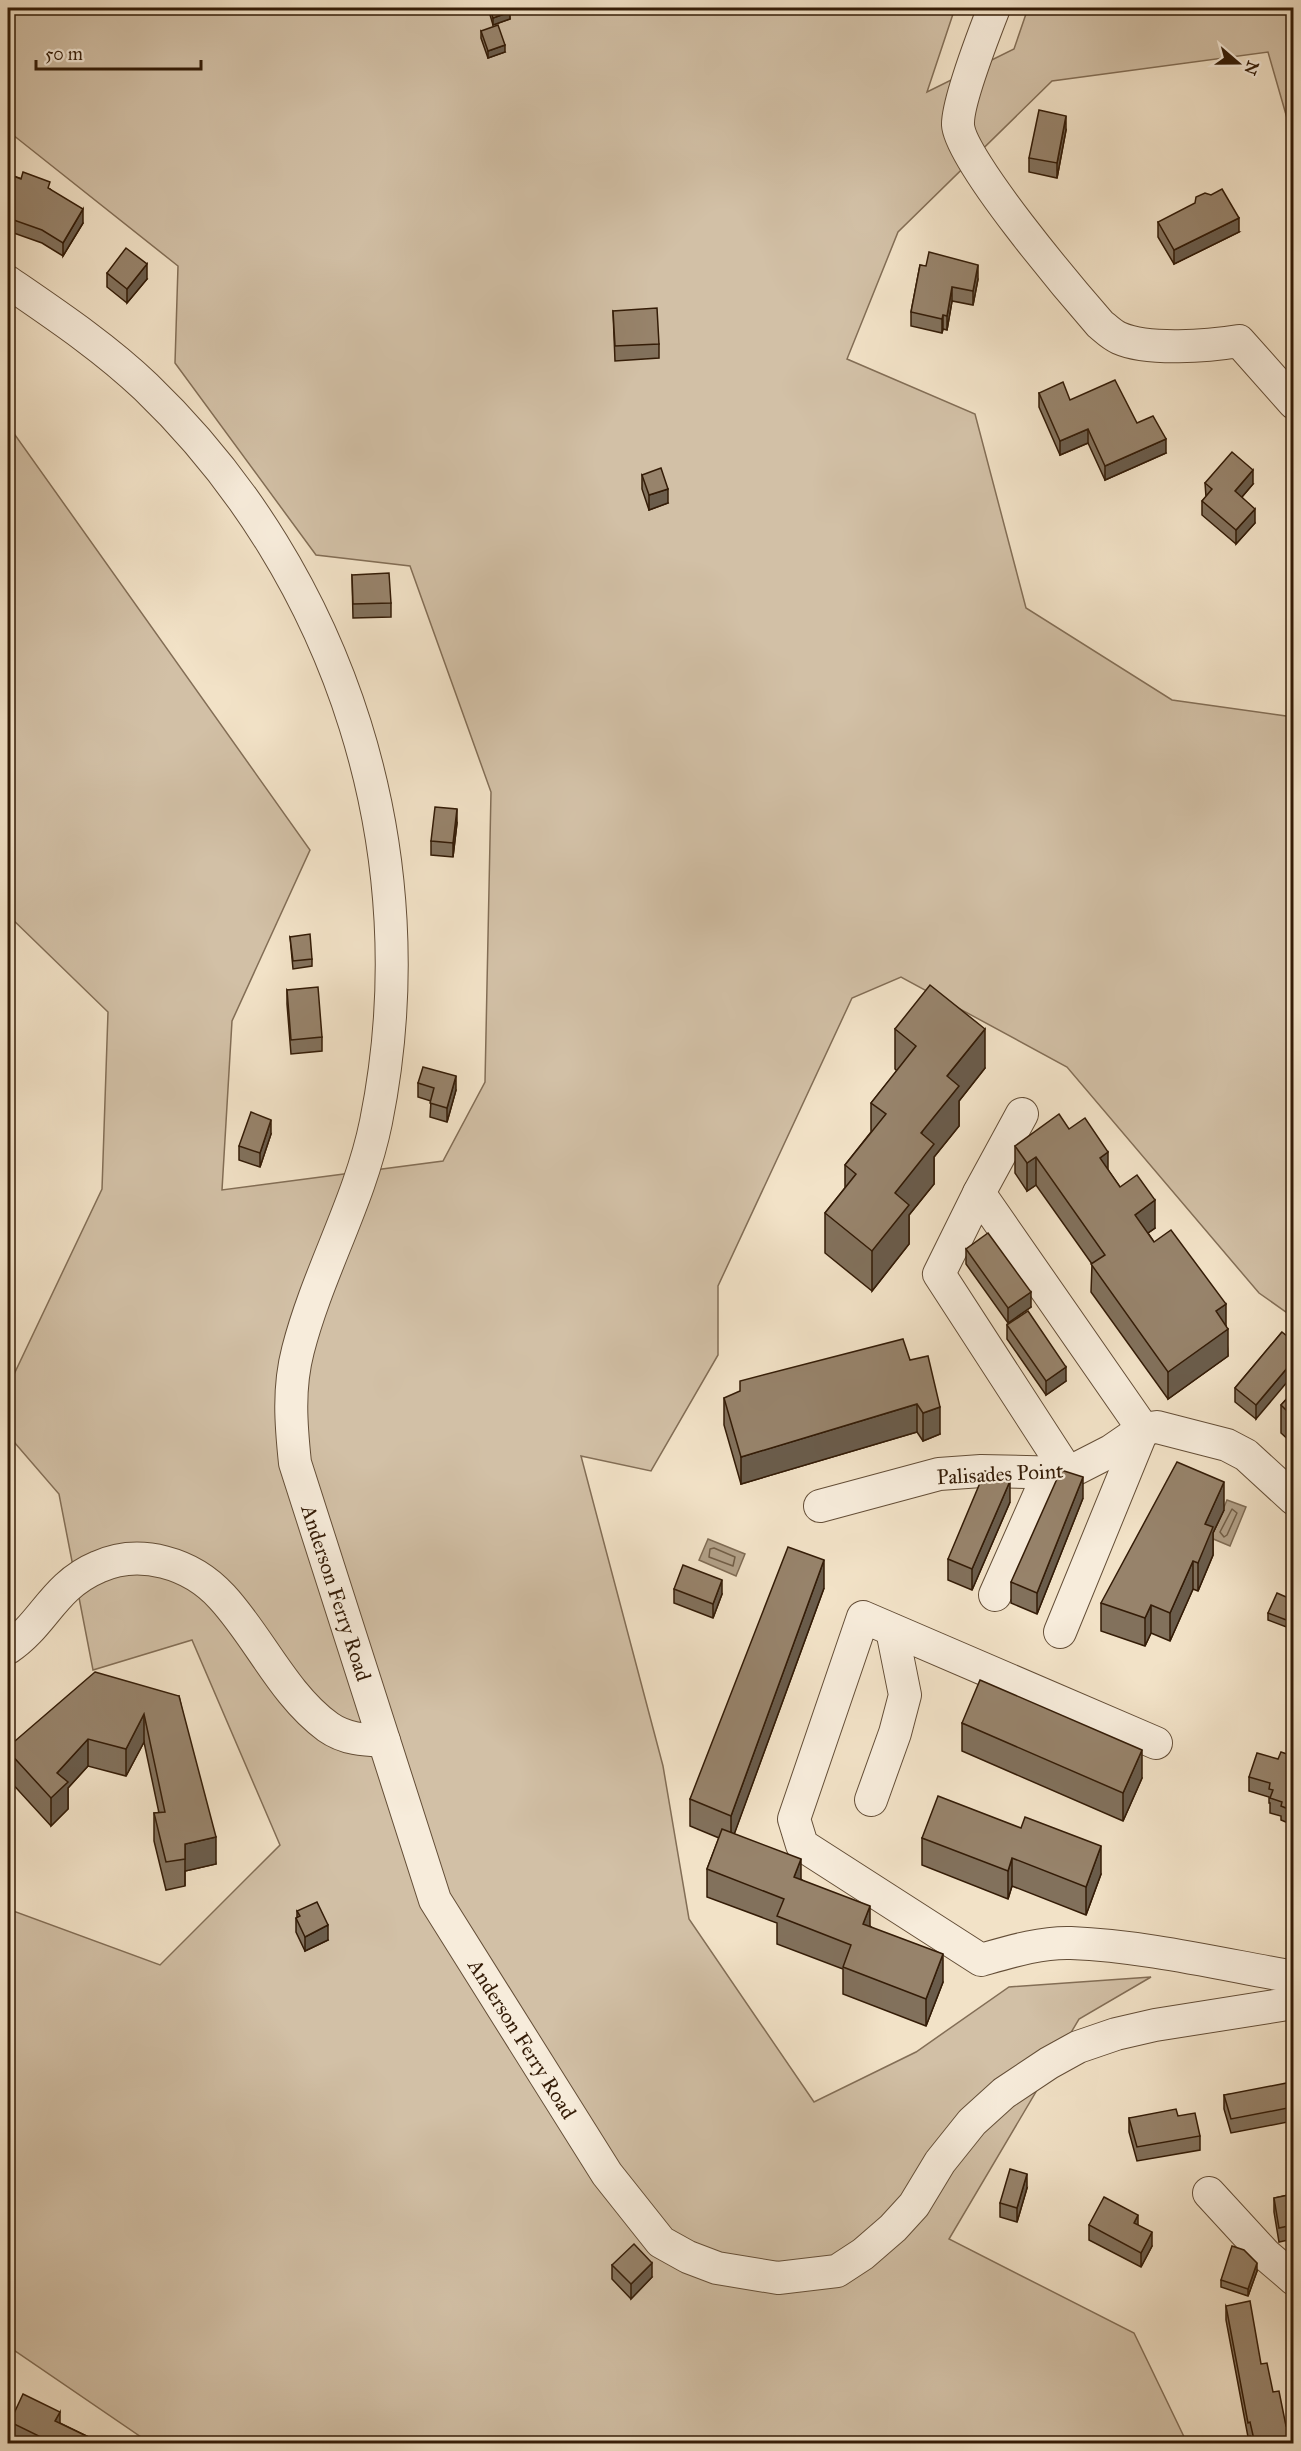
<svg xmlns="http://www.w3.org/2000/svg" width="1301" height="2451" font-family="'IM FELL Great Primer',serif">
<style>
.green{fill:#d2c0a6;stroke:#836e56;stroke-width:1.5}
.water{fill:#b19f86;stroke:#7f6b53;stroke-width:1.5}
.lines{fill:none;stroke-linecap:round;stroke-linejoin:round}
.shore{stroke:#725e46;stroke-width:1.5}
.minor-casing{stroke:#644e37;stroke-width:34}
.minor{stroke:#f7ecdb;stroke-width:32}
.wall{fill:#82715c;stroke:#341c07;stroke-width:1.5}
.shaded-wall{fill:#6a5c4b;stroke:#341c07;stroke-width:1.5}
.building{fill:#97836b;stroke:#341c07;stroke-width:1.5}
.labels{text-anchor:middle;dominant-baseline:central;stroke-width:4.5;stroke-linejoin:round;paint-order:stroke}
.street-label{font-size:21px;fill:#341c07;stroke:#f7ecdb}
</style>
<rect width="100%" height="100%" fill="#f2e2c7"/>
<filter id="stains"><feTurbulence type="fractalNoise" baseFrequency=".00333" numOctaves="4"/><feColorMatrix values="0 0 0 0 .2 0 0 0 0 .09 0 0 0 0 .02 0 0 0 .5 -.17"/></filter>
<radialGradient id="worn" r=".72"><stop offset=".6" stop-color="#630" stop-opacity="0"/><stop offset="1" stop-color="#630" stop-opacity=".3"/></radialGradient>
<!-- green -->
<polygon class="green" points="8,8 955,8 927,92 1014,49 1028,8 1293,8 1293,139 1268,52 1052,81 898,232 847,359 975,414 1026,608 1172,700 1293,717 1293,1317 1259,1293 1067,1067 901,977 852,998 718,1286 718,1355 651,1471 581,1456 663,1766 689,1919 814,2102 916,2052 1009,1987 1151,1977 1079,2019 949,2239 1134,2333 1187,2443 164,2443 147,2441 8,2346 8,1909 160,1965 280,1845 192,1640 93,1670 59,1494 8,1435 8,1387 102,1189 108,1012 8,915 8,425 310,850 232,1021 222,1190 443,1161 485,1082 491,792 410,566 316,555 175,363 178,266 8,131"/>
<!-- water -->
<g class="water">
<polygon points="1227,1500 1246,1507 1230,1546 1211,1538"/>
<polygon points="708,1539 745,1554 736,1576 699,1560"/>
</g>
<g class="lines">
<!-- shore -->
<g class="shore">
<polygon points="1232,1509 1237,1513 1227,1535 1224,1537 1220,1532"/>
<polygon points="714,1548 735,1557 733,1566 709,1557 710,1549"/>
</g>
<defs>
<g id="minor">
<path d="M994,8C985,31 957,103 958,125C960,160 1072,292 1100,324C1106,329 1112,335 1119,338C1148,351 1209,346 1239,341L1294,403"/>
<path d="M8,282C56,315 104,347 146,387C343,576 430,854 376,1122C360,1201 318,1272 298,1350C288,1388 291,1425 295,1463L435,1900L607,2174L661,2242L688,2257L717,2268L778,2278L837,2271L863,2254L893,2228L914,2205L940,2162L972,2122L1004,2093L1049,2063L1078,2047L1116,2034L1155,2025L1294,2003"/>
<polyline points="979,1193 1022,1114"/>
<polyline points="820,1506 939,1474 981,1471 1068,1473 1111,1451 1143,1429 1157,1427 1227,1445 1246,1455 1294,1499"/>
<polyline points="995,1595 1049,1473"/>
<polyline points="1060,1632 1143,1429 979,1193 939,1274 1068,1473"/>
<path d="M8,1648C44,1624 53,1586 98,1567C140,1548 191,1563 222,1597C259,1637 283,1694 328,1727C345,1739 364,1740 384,1741"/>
<path d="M1156,1743L863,1617L794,1819L802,1845L981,1960C1009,1952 1041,1942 1071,1943C1145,1946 1220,1964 1294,1977"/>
<polyline points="871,1800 895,1733 905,1695 892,1630"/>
<polyline points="1209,2193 1266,2255 1294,2279"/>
</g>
</defs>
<!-- minor casing -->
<use href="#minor" class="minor-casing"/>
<!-- minor -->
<use href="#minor" class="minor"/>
</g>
<!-- wall -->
<g class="wall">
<polygon points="488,8 508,8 510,19 493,25"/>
<polygon points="481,31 505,52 488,58 481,38"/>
<polygon points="1066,130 1057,178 1029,172 1029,158"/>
<polygon points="8,174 50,189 83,223 63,256 42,243 8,231"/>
<polygon points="1158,222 1239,232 1174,264 1158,237"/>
<polygon points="1293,242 1293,273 1289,271 1289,250"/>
<polygon points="920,265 978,279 973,305 952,301 947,330 943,329 942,333 911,326 911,312"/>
<polygon points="107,273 147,279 127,303 107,287"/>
<polygon points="613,311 659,344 659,358 615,361"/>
<polygon points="1039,393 1070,400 1137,423 1166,453 1105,480 1088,443 1060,455 1039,407"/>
<polygon points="642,475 668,503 649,510 642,489"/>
<polygon points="1205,483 1253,484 1242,497 1255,523 1236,544 1202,515 1202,501 1206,497"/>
<polygon points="352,575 391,603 391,617 353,618"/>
<polygon points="457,823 453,857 431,855 431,841"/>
<polygon points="290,937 312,959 312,966 293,969"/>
<polygon points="287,990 322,1037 322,1051 291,1054 287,1004"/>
<polygon points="895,1029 985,1068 959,1101 959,1126 934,1157 934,1184 909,1215 909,1244 872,1291 825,1253 825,1213 845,1188 845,1165 871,1132 871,1103 897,1071 895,1069"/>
<polygon points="418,1083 456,1090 447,1122 430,1117 431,1101 418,1097"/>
<polygon points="1069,1129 1108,1170 1120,1187 1155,1228 1148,1233 1154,1242 1226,1326 1228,1356 1168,1399 1091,1292 1092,1264 1036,1185 1027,1191 1015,1173 1015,1146"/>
<polygon points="271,1134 260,1167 239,1160 239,1146"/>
<polygon points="966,1249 1031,1307 1008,1323 966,1264"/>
<polygon points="1007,1325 1066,1381 1046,1395 1007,1339"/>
<polygon points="1282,1332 1256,1419 1235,1402 1235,1388"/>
<polygon points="910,1360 940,1434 923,1441 917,1432 741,1484 724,1425 724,1398"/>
<polygon points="1293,1392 1293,1444 1281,1433 1281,1405"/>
<polygon points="1083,1498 1037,1614 1011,1603 1011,1582"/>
<polygon points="1010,1502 972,1590 948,1580 948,1559"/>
<polygon points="1224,1510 1213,1533 1213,1555 1198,1591 1193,1589 1170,1641 1151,1633 1145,1646 1101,1631 1101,1603"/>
<polygon points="824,1588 734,1834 870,1926 943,1982 926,2026 843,1994 843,1969 777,1944 777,1923 707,1897 707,1869 719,1838 690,1826 690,1799"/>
<polygon points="674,1589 722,1594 713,1618 674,1603"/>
<polygon points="1293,1600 1289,1628 1268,1620 1268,1613"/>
<polygon points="179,1696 216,1864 185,1871 185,1886 166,1890 154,1841 154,1813 159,1813 144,1742 126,1776 88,1766 68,1788 68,1809 51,1826 8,1779 8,1747"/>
<polygon points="962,1723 1142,1778 1123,1821 962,1751"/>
<polygon points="1293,1756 1293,1825 1281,1820 1281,1816 1270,1813 1270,1803 1269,1803 1269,1797 1249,1791 1249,1777 1278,1759"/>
<polygon points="922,1838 1101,1874 1086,1915 1012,1886 1008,1899 922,1865"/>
<polygon points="297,1911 328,1940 305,1951 296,1932 296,1918 297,1917"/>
<polygon points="1293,2087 1293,2121 1231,2133 1224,2109 1224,2095"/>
<polygon points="1178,2116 1200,2136 1200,2150 1137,2161 1129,2132 1129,2118"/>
<polygon points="1027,2188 1017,2222 1000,2217 1000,2203"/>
<polygon points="1293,2194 1293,2239 1279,2242 1274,2212 1274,2198"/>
<polygon points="1089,2225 1138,2225 1152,2246 1141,2267 1089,2240"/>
<polygon points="612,2265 652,2277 631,2299 612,2279"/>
<polygon points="1257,2271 1248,2296 1221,2287 1221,2280"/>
<polygon points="1226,2306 1261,2364 1291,2444 1252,2444 1250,2436 1248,2437 1226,2320"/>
<polygon points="10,2422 60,2423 103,2444 25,2444 10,2436"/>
</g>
<!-- shaded-wall -->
<g class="shaded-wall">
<polygon points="510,12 510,19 493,25 493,18"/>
<polygon points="505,45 505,52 488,58 488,51"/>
<polygon points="1066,116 1066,130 1057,178 1057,163"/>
<polygon points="83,209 83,223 63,256 63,243"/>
<polygon points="1239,218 1239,232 1174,264 1174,250"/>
<polygon points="147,264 147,279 127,303 127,289"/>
<polygon points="978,265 978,279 973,305 973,291"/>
<polygon points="952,287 952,301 947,330 947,316"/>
<polygon points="943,315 943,329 942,333 942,319"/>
<polygon points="1088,429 1088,443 1060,455 1060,441"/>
<polygon points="1166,439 1166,453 1105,480 1105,466"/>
<polygon points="1253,470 1253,484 1235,505 1235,491"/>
<polygon points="668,489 668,503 649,510 649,495"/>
<polygon points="1255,509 1255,523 1236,544 1236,530"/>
<polygon points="457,809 457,823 453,857 453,843"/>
<polygon points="985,1029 985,1068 959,1101 959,1126 934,1157 934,1184 909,1215 909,1244 872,1291 872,1251 895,1193 947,1076"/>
<polygon points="456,1076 456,1090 447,1122 447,1108"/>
<polygon points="271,1120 271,1134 260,1167 260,1153"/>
<polygon points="1108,1152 1108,1179 1100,1158"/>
<polygon points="1036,1157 1036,1185 1027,1191 1027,1163"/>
<polygon points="1155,1200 1155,1228 1135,1242 1135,1215"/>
<polygon points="1031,1292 1031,1307 1008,1323 1008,1308"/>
<polygon points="1226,1304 1226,1330 1228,1329 1228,1356 1168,1399 1168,1372 1216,1311"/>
<polygon points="1293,1361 1293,1375 1256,1419 1256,1405"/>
<polygon points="1066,1367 1066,1381 1046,1395 1046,1381"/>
<polygon points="917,1404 917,1432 741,1484 741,1457"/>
<polygon points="940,1407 940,1434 923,1441 923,1413"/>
<polygon points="1083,1477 1083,1498 1037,1614 1037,1593"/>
<polygon points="1010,1481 1010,1502 972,1590 972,1569"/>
<polygon points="1224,1482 1224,1510 1213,1533 1213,1555 1198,1591 1198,1563 1205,1524"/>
<polygon points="824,1560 824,1588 731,1843 731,1816"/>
<polygon points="1193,1561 1193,1589 1170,1641 1170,1613"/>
<polygon points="722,1580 722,1594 713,1618 713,1604"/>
<polygon points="1151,1605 1151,1633 1145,1646 1145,1618"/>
<polygon points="1293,1610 1293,1617 1289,1628 1289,1621"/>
<polygon points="144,1714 144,1742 126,1776 126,1749"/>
<polygon points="88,1739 88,1766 68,1788 68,1809 51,1826 51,1798 57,1773"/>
<polygon points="1142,1750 1142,1778 1123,1821 1123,1793"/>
<polygon points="216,1837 216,1864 185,1871 185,1886 185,1844"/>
<polygon points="1101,1846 1101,1874 1086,1915 1086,1887"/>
<polygon points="1012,1858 1012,1886 1008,1899 1008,1871"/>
<polygon points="801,1859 801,1887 794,1877"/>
<polygon points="870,1906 870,1934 863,1924"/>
<polygon points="328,1925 328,1940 305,1951 305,1937"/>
<polygon points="943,1954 943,1982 926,2026 926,1999"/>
<polygon points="1027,2174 1027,2188 1017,2222 1017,2208"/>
<polygon points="1138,2215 1138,2229 1134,2223"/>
<polygon points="1152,2232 1152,2246 1141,2267 1141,2253"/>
<polygon points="652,2263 652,2277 631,2299 631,2284"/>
<polygon points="1257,2263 1257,2271 1248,2296 1248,2289"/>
<polygon points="60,2412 60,2426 55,2421"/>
</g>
<!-- building -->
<g class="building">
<polygon points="490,8 508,8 510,12 493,18"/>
<polygon points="498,25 505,45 488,51 481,31"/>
<polygon points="1039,110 1066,116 1057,163 1029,158"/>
<polygon points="23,172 50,182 48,188 83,209 63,243 42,230 8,218 8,174 21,179"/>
<polygon points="1222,189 1239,218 1174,250 1158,222 1195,203 1196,197 1205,193 1211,195"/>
<polygon points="1293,242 1293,252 1289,250"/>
<polygon points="126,248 147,264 127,289 107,273"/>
<polygon points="929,252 978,265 973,291 952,287 947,316 943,315 942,319 911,312 920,265 926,266"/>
<polygon points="657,308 659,344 615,346 613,311"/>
<polygon points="1115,380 1137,423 1153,416 1166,439 1105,466 1088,429 1060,441 1039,393 1063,382 1070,400"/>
<polygon points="1232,452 1253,470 1235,491 1255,509 1236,530 1202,501 1212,489 1205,483"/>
<polygon points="661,468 668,489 649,495 642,475"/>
<polygon points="389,573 391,603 353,604 352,575"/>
<polygon points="435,807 457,809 453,843 431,841"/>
<polygon points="310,934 312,959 293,961 290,937"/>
<polygon points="930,985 985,1029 947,1076 959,1086 921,1133 934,1144 895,1193 909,1205 872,1251 825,1213 856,1174 845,1165 886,1114 871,1103 916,1046 895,1029"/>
<polygon points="318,987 322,1037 291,1040 287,990"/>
<polygon points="423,1067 456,1076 447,1108 430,1103 434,1088 418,1083"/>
<polygon points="251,1112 271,1120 260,1153 239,1146"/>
<polygon points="1059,1114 1069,1129 1085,1118 1108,1152 1100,1158 1120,1187 1137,1175 1155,1200 1135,1215 1154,1242 1171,1230 1226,1304 1216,1311 1228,1329 1168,1372 1091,1264 1105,1255 1036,1157 1027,1163 1015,1146"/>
<polygon points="988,1233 1031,1292 1008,1308 966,1249"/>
<polygon points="1028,1311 1066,1367 1046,1381 1007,1325"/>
<polygon points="1282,1332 1293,1341 1293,1361 1256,1405 1235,1388"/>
<polygon points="903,1339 910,1360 928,1356 940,1407 923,1413 917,1404 741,1457 724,1398 740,1391 740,1381"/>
<polygon points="1293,1392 1293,1417 1281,1405"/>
<polygon points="1177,1462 1224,1482 1205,1524 1213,1527 1198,1563 1193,1561 1170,1613 1151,1605 1145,1618 1101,1603"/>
<polygon points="1061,1470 1083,1477 1037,1593 1011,1582"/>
<polygon points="985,1471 1010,1481 972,1569 948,1559"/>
<polygon points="788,1547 824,1560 731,1816 690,1799"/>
<polygon points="683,1565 722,1580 713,1604 674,1589"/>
<polygon points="1277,1593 1293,1600 1293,1610 1289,1621 1268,1613"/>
<polygon points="95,1672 179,1696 216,1837 185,1844 185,1859 166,1862 154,1813 165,1812 144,1714 126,1749 88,1739 57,1773 68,1782 51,1798 8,1751 8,1747"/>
<polygon points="980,1680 1142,1750 1123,1793 962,1723"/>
<polygon points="1281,1752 1293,1756 1293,1811 1281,1806 1282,1802 1270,1798 1273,1790 1269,1789 1270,1783 1249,1777 1257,1753 1278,1759"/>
<polygon points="938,1796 1021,1828 1025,1817 1101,1846 1086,1887 1012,1858 1008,1871 922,1838"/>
<polygon points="722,1829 801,1859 794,1877 870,1906 863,1924 943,1954 926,1999 843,1967 851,1945 777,1916 784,1899 707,1869"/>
<polygon points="317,1902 328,1925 305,1937 296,1918 300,1916 297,1911"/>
<polygon points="1292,2082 1293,2087 1293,2107 1231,2119 1224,2095"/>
<polygon points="1176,2109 1178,2116 1195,2113 1200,2136 1137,2147 1129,2118"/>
<polygon points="1010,2169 1027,2174 1017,2208 1000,2203"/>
<polygon points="1293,2194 1293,2225 1279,2228 1274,2198"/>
<polygon points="1104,2197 1138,2215 1134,2223 1152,2232 1141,2253 1089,2225"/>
<polygon points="634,2244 652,2263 631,2284 612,2265"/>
<polygon points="1232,2246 1244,2250 1257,2263 1248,2289 1221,2280"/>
<polygon points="1250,2301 1261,2364 1267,2363 1273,2392 1279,2391 1286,2426 1289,2426 1291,2444 1255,2444 1250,2422 1248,2423 1226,2306"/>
<polygon points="23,2394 60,2412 55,2421 103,2444 55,2444 10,2422"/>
</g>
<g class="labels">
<!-- street labels -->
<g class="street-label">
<text transform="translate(1000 1474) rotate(-3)">Palisades Point</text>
<text transform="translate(336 1593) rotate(72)">Anderson Ferry Road</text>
<text transform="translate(522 2039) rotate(58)">Anderson Ferry Road</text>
</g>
</g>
<!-- margin -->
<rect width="1301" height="2451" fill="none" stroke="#f2e2c7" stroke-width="30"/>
<rect x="9" y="9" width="1283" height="2433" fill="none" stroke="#341c07" stroke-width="3"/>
<rect x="15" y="15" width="1271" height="2421" fill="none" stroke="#341c07" stroke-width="1.5"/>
<!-- north arrow -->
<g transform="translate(1238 63) rotate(110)" stroke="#f7ecdb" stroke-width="4.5" paint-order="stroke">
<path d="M0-4.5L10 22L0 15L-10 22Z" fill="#341c07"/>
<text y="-9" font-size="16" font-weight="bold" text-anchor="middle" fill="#341c07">N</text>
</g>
<!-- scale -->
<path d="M36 60v9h165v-9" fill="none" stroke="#341c07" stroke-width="3"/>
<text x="45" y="60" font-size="18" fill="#341c07" stroke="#f7ecdb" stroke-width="4.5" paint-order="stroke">50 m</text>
<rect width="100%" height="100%" filter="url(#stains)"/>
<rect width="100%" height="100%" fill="url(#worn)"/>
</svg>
